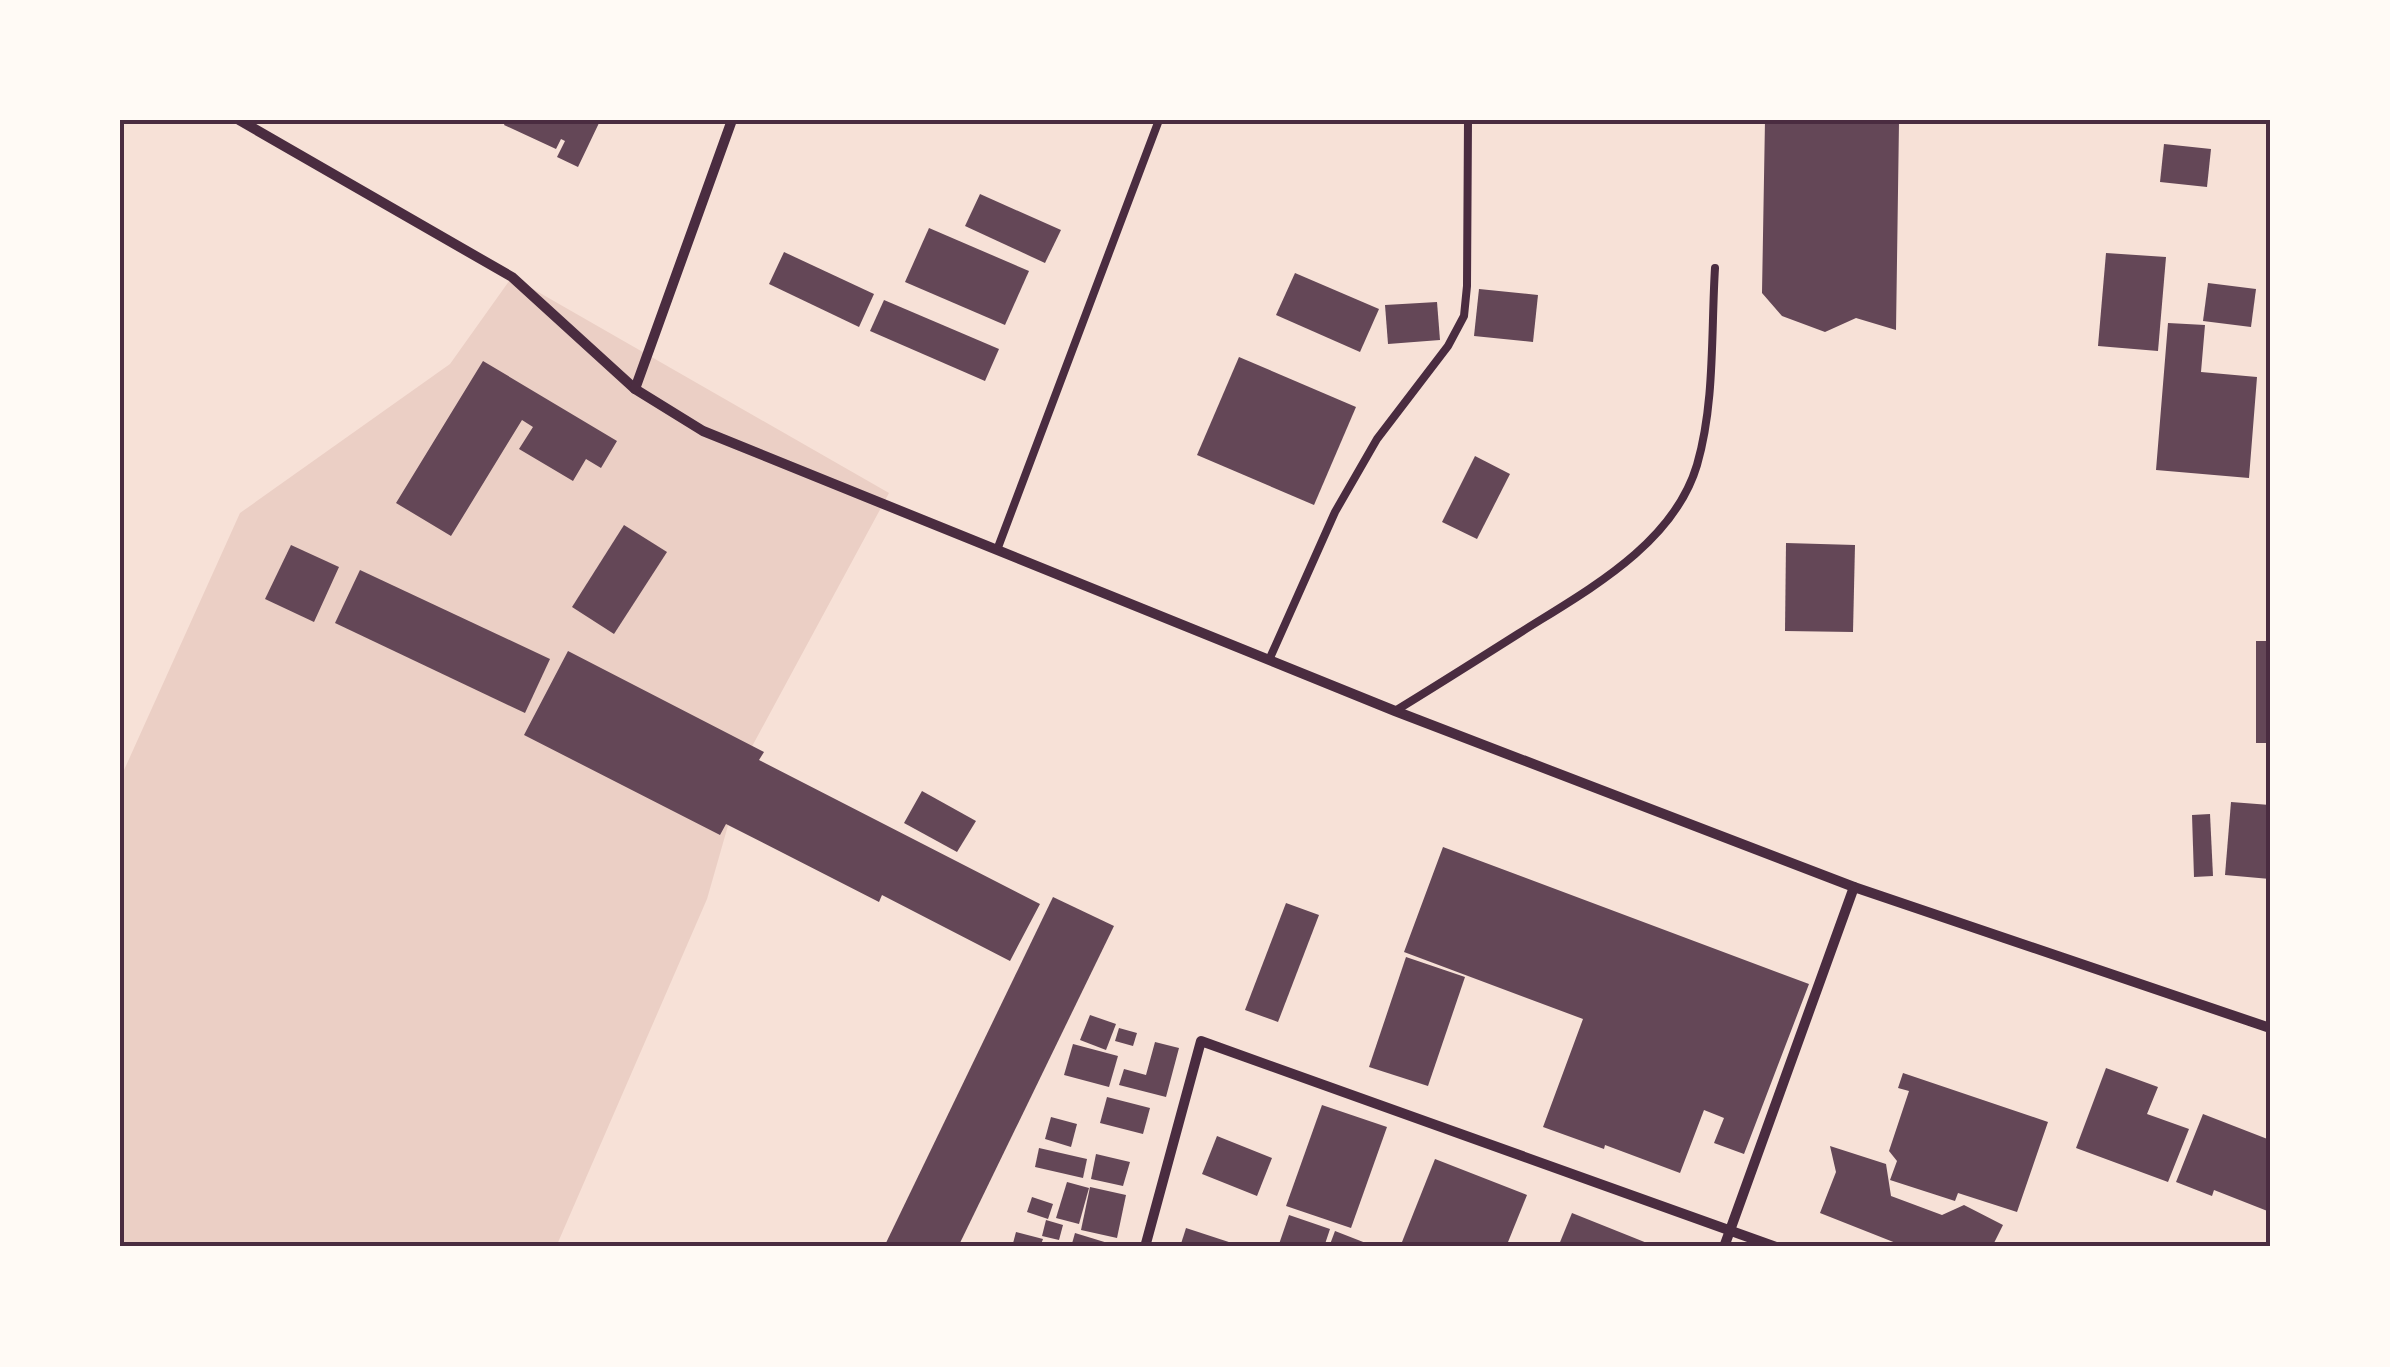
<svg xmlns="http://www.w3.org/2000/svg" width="2390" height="1367" font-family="Ubuntu,sans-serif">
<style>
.green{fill:#ebcfc5}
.building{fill:#644757}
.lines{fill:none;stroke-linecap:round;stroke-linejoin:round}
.service{stroke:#4a2c40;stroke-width:8}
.minor{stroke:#4a2c40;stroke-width:10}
.neatline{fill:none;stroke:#4a2c40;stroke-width:4}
</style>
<rect width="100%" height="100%" fill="#f7e1d7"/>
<!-- green -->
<polygon class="green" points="512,277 889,493 749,752 707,899 556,1247 120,1247 120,779 240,513 450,364"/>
<!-- building -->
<g class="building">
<polygon points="506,120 593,120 599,123 578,167 557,157 565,141 561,139 556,149 504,125"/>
<polygon points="1765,120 1899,122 1896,330 1856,318 1825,332 1782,316 1762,293"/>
<polygon points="2164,144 2211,149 2207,187 2160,182"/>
<polygon points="980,194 1061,230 1045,263 965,226"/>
<polygon points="929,228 1029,271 1005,325 905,282"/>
<polygon points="784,252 874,294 859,327 769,284"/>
<polygon points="2106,253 2166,257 2158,351 2098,346"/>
<polygon points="1295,273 1379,309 1360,352 1276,315"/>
<polygon points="2208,283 2256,289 2251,327 2203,321"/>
<polygon points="1479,289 1538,295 1533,342 1474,336"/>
<polygon points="884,300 999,349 985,381 870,331"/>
<polygon points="1437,302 1440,340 1388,344 1385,305"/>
<polygon points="2168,323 2205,325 2201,372 2257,377 2249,478 2156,470"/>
<polygon points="1239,357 1356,407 1314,505 1197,455"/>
<polygon points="483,361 617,441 601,468 586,459 573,481 519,449 533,427 522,420 451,536 396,503"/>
<polygon points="1475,456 1510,474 1477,539 1442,522"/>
<polygon points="624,525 667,552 614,634 572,607"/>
<polygon points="1786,543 1855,545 1853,632 1785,631"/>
<polygon points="291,545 339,567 314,622 265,599"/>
<polygon points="360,570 550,659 525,713 335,623"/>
<rect x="2256" y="641" width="14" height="102"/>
<polygon points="568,651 764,752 759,760 1040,904 1010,961 882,895 879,902 726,824 720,835 524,735"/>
<polygon points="922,791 976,821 957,852 904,823"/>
<polygon points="2231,802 2270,805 2270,879 2225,875"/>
<polygon points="2210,814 2213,876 2194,877 2192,815"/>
<polygon points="1443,847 1809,984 1744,1154 1714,1143 1724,1118 1704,1110 1680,1173 1605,1145 1604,1149 1543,1127 1583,1019 1404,952"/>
<polygon points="1053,897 1114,926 958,1247 884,1247"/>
<polygon points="1286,903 1319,915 1278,1022 1245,1010"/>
<polygon points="1406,957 1465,977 1428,1086 1369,1067"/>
<polygon points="1090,1015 1116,1024 1106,1050 1080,1040"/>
<polygon points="1119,1028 1137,1033 1133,1046 1115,1041"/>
<polygon points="1155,1042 1179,1048 1166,1097 1119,1085 1124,1069 1146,1075"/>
<polygon points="1073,1044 1118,1056 1109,1087 1064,1075"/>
<polygon points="2106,1068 2158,1087 2147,1114 2189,1129 2168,1182 2076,1148"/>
<polygon points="1903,1073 2048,1122 2017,1212 1958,1193 1955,1201 1890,1180 1897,1161 1889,1151 1909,1091 1898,1088"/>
<polygon points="1107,1097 1150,1108 1143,1134 1100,1123"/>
<polygon points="1322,1105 1387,1127 1351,1228 1286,1206"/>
<polygon points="2203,1114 2270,1140 2270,1212 2214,1190 2212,1196 2176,1182"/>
<polygon points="1051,1117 1077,1124 1071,1147 1045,1139"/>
<polygon points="1217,1136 1272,1158 1257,1196 1202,1174"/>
<polygon points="1830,1146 1886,1164 1891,1196 1942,1215 1964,1205 2003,1225 1992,1247 1906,1247 1820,1213 1836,1172"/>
<polygon points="1039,1148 1087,1159 1083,1178 1035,1167"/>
<polygon points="1096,1154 1130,1162 1123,1186 1091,1179"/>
<polygon points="1435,1159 1527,1195 1506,1247 1400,1247"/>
<polygon points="1067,1182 1089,1188 1079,1224 1056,1218"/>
<polygon points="1090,1187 1126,1195 1117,1238 1081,1230"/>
<polygon points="1032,1197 1053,1204 1048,1219 1027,1212"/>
<polygon points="1572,1213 1657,1247 1558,1247"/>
<polygon points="1289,1215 1330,1229 1324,1247 1278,1247"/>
<polygon points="1046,1220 1063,1225 1059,1240 1042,1236"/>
<polygon points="1186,1228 1241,1246 1240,1247 1180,1247"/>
<polygon points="1335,1231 1376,1247 1329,1247"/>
<polygon points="1016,1232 1043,1239 1040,1247 1012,1247"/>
<polygon points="1075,1233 1111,1244 1110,1247 1071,1247"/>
</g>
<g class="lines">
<!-- service -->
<g class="service">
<polyline points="997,550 1159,120"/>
<polyline points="1269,660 1335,512 1377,439 1448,346 1464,316 1467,286 1468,120"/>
<path d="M1395,711C1436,686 1477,660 1518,634C1584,592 1673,546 1697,465C1715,403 1711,333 1715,268"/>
</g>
<!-- minor -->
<g class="minor">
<polyline points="239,120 512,277 635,389 703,431 1395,711 1854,887 2270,1028"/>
<polyline points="635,389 732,120"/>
<polyline points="1145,1247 1201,1041 1776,1247"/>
<polyline points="1724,1247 1854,887"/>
</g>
</g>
<!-- border -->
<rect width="2390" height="1367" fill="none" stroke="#fffaf5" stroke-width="245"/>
<rect x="122" y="122" width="2146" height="1122" class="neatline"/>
</svg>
